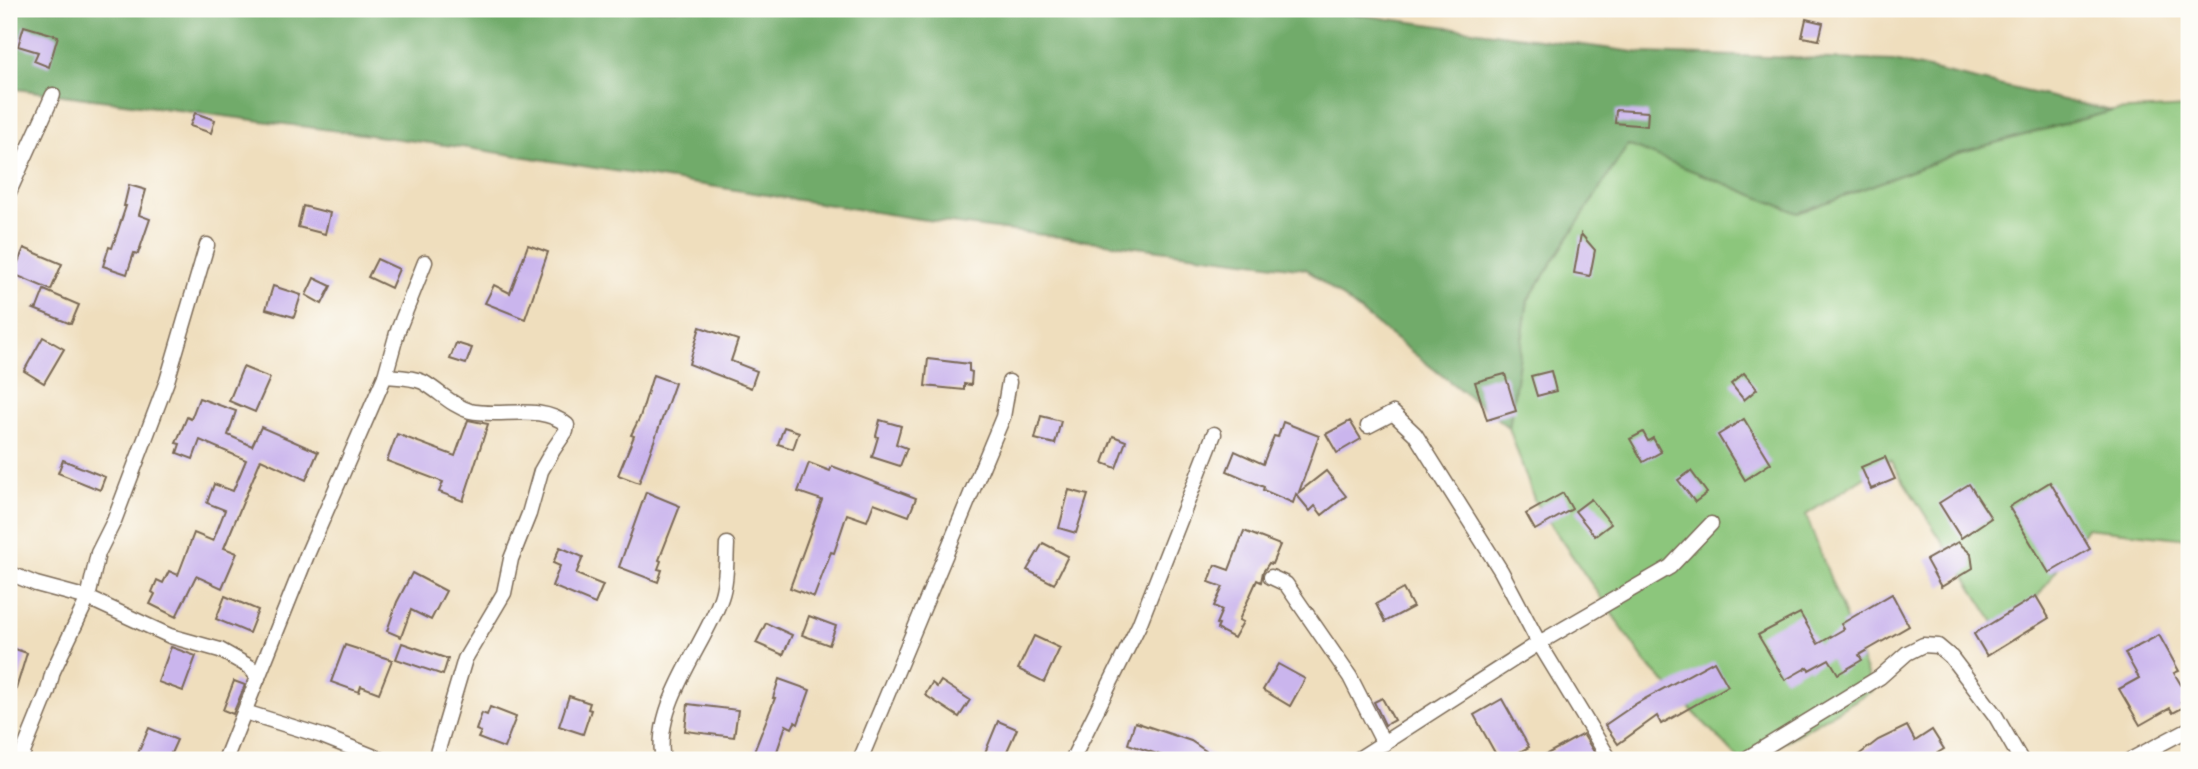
<svg xmlns="http://www.w3.org/2000/svg" width="2198" height="769" font-family="'Gochi Hand',sans-serif">
<style>
.green{fill:#8cc67b;stroke:#64784c;stroke-width:2}
.forest{fill:#71ab6b;stroke:#566a44;stroke-width:2}
.building{fill:#cab5ed}
.lines{fill:none;stroke-linecap:round;stroke-linejoin:round}
.street-casing{stroke:#7a6956;stroke-width:17}
.street{stroke:#fff;stroke-width:14}
</style>
<rect width="100%" height="100%" fill="#fdfcf7"/>
<filter id="ink" filterUnits="userSpaceOnUse"><feTurbulence type="fractalNoise" baseFrequency=".0143" numOctaves="2"/><feDisplacementMap in="SourceGraphic" scale="14" xChannelSelector="R" yChannelSelector="G"/><feConvolveMatrix kernelMatrix="1 2 1 2 8 2 1 2 1" color-interpolation-filters="sRGB"/></filter>
<filter id="wash" filterUnits="userSpaceOnUse"><feTurbulence type="fractalNoise" baseFrequency=".00686" numOctaves="4" result="noise"/><feDisplacementMap in="SourceGraphic" scale="28" xChannelSelector="R" yChannelSelector="G"/><feGaussianBlur stdDeviation="1.57" result="paint"/><feColorMatrix in="noise" values="0 0 0 0 0 0 0 0 0 0 0 0 0 0 0 0 0 1.4 0 .05"/><feComposite in="paint" operator="in"/></filter>
<g filter="url(#wash)">
<rect width="100%" height="100%" fill="#efdebd"/>
<!-- green -->
<polygon class="green" points="2189,107 2189,539 2086,528 2006,641 1890,460 1806,515 1873,690 1753,760 1740,760 1646,663 1535,502 1509,428 1528,300 1628,144 1798,213 1962,152 2112,111"/>
<!-- forest -->
<polygon class="forest" points="9,9 1332,9 1352,14 1642,53 1894,61 2112,111 1962,152 1798,213 1628,145 1528,300 1509,428 1306,269 919,219 468,148 9,88"/>
<g id="blocks">
<!-- building -->
<g class="building">
<polygon points="1806,19 1823,23 1819,40 1802,37"/>
<polygon points="24,26 58,36 49,67 34,61 38,52 18,46"/>
<polygon points="1616,110 1648,112 1647,126 1615,123"/>
<polygon points="195,113 215,120 211,133 190,126"/>
<polygon points="129,185 146,190 139,215 150,219 138,254 134,253 127,274 103,266 109,247 112,248 126,206 124,206"/>
<polygon points="303,206 330,213 325,234 298,227"/>
<polygon points="1581,234 1595,250 1590,276 1574,273"/>
<polygon points="528,245 548,252 525,319 485,303 494,285 510,293"/>
<polygon points="24,248 62,264 51,290 13,274"/>
<polygon points="377,259 399,269 391,288 368,277"/>
<polygon points="314,278 331,286 322,304 306,295"/>
<polygon points="273,286 301,295 294,317 266,309"/>
<polygon points="44,290 79,305 71,324 34,309 37,308"/>
<polygon points="700,327 738,340 731,361 757,371 751,388 689,364"/>
<polygon points="43,337 64,349 44,383 24,371"/>
<polygon points="456,343 472,348 466,364 450,359"/>
<polygon points="928,359 969,364 969,371 972,372 971,385 964,384 964,390 925,386"/>
<polygon points="243,367 270,378 255,412 229,401"/>
<polygon points="1551,371 1556,391 1537,396 1531,376"/>
<polygon points="1744,373 1757,389 1744,400 1731,384"/>
<polygon points="1505,374 1516,411 1487,420 1475,382"/>
<polygon points="653,375 675,383 639,483 618,475 634,436 631,435 640,417"/>
<polygon points="199,398 236,411 228,435 252,446 261,427 318,452 306,480 261,459 224,548 237,553 222,588 196,576 176,617 150,604 155,594 152,592 157,580 163,583 169,571 178,575 194,533 213,541 225,510 207,503 214,484 233,491 246,460 200,440 193,459 177,453 180,444 176,443 187,417 191,419"/>
<polygon points="1041,416 1061,421 1055,444 1035,439"/>
<polygon points="1744,419 1771,463 1745,480 1718,435"/>
<polygon points="468,420 488,424 463,501 439,492 443,482 387,461 397,434 455,456"/>
<polygon points="880,420 901,426 896,444 907,448 900,466 872,457 878,437 876,436"/>
<polygon points="1350,421 1361,439 1337,453 1326,434"/>
<polygon points="1283,422 1319,436 1299,492 1326,471 1346,496 1322,515 1315,506 1310,511 1296,494 1293,503 1263,490 1264,487 1227,471 1235,451 1263,464 1274,436 1278,437"/>
<polygon points="784,427 799,432 793,449 778,444"/>
<polygon points="1643,432 1648,441 1653,438 1661,452 1643,462 1630,439"/>
<polygon points="1113,436 1126,441 1116,468 1103,463"/>
<polygon points="1885,457 1895,479 1871,489 1861,467"/>
<polygon points="63,460 105,477 100,490 58,473"/>
<polygon points="809,463 830,471 832,466 916,498 909,516 874,503 867,521 847,514 834,553 831,552 814,597 790,588 822,500 798,492"/>
<polygon points="1691,471 1707,493 1695,502 1678,480"/>
<polygon points="2050,482 2090,549 2049,573 2009,507"/>
<polygon points="1969,484 1991,518 1961,538 1939,503"/>
<polygon points="1069,490 1088,495 1076,533 1059,528"/>
<polygon points="646,492 680,506 659,560 661,561 658,569 662,570 658,582 619,567"/>
<polygon points="1563,493 1572,509 1535,530 1526,514"/>
<polygon points="1591,499 1611,524 1595,536 1575,511"/>
<polygon points="1244,531 1280,545 1272,564 1269,563 1263,572 1261,582 1257,580 1239,620 1243,622 1234,638 1217,629 1219,625 1216,624 1222,610 1214,606 1223,587 1209,582 1215,565 1229,570"/>
<polygon points="1958,542 1971,554 1973,568 1941,587 1926,560"/>
<polygon points="1043,543 1068,556 1054,584 1027,570"/>
<polygon points="560,547 583,557 576,574 603,585 595,604 552,586 560,566 553,563"/>
<polygon points="412,573 446,591 431,620 411,610 401,637 387,631 397,602"/>
<polygon points="1403,589 1413,607 1385,622 1376,604"/>
<polygon points="1892,594 1909,626 1859,655 1862,660 1838,674 1829,659 1809,670 1808,667 1785,680 1758,635 1800,613 1818,644 1844,629 1841,624"/>
<polygon points="225,596 258,610 249,633 216,619"/>
<polygon points="2036,596 2049,618 1987,656 1974,634"/>
<polygon points="809,616 836,626 829,645 802,635"/>
<polygon points="766,623 792,635 783,655 756,643"/>
<polygon points="2159,635 2179,671 2174,673 2189,698 2181,702 2184,707 2173,713 2170,708 2140,725 2119,689 2139,678 2125,653"/>
<polygon points="1034,636 1060,648 1044,682 1018,669"/>
<polygon points="402,643 448,659 443,675 396,659"/>
<polygon points="345,645 392,660 379,693 361,686 359,692 331,682"/>
<polygon points="9,647 27,653 12,702 9,702"/>
<polygon points="171,647 196,656 183,691 158,682"/>
<polygon points="1714,661 1728,686 1661,724 1657,716 1618,744 1605,725 1637,703"/>
<polygon points="1278,664 1305,679 1290,706 1263,690"/>
<polygon points="779,679 810,690 798,724 795,722 792,728 786,725 774,760 760,760 752,757 775,698 773,698"/>
<polygon points="234,681 245,685 233,714 223,710"/>
<polygon points="941,681 970,700 959,717 925,695 932,683 937,687"/>
<polygon points="569,696 590,703 588,709 591,710 583,734 559,726"/>
<polygon points="1382,698 1394,720 1385,725 1374,702"/>
<polygon points="1502,699 1529,747 1505,760 1499,760 1474,715"/>
<polygon points="688,704 738,710 734,737 685,731"/>
<polygon points="490,707 516,717 504,748 478,738 481,732 476,730 482,713 487,715"/>
<polygon points="998,721 1017,729 1003,760 984,755"/>
<polygon points="1135,722 1191,741 1219,760 1174,760 1128,744"/>
<polygon points="1907,726 1915,741 1932,730 1944,749 1926,760 1852,760 1878,740"/>
<polygon points="149,728 177,740 168,760 135,760"/>
<polygon points="1583,734 1599,760 1536,760"/>
</g>
</g>
</g>
<g filter="url(#ink)">
<use href="#blocks" fill-opacity="0" stroke="#7a6956" stroke-width="2"/>
<g class="lines">
<defs>
<g id="street">
<polyline points="9,192 53,95"/>
<path d="M385,376C397,377 412,377 423,382C439,391 452,406 470,411C500,418 541,403 567,425L566,431L553,450L541,471L529,514L511,559L504,593L465,659L437,753L439,760"/>
<polyline points="1368,426 1393,413 1415,434 1501,571 1539,643 1610,760"/>
<polyline points="9,573 36,584 88,598 170,636 220,650 250,667 258,678"/>
<polyline points="1271,577 1286,584 1350,677 1384,744"/>
<polyline points="245,712 322,736 382,760"/>
<polyline points="20,760 48,691 53,671 88,598 98,553 114,521 167,381 207,245"/>
<polyline points="225,760 307,555 385,376 397,333 425,262"/>
<path d="M663,760C652,706 705,645 721,598C727,581 726,562 727,544"/>
<polyline points="860,760 1003,417 1009,382"/>
<polyline points="1072,760 1139,625 1214,434"/>
<polyline points="1357,760 1539,643 1670,567 1711,524"/>
<polyline points="1744,760 1880,677 1907,653 1923,645 1938,646 1951,657 1995,715 2021,760"/>
<polyline points="2130,760 2189,729"/>
</g>
</defs>
<!-- street casing -->
<use href="#street" class="street-casing"/>
<!-- street -->
<use href="#street" class="street"/>
</g>
</g>
<!-- margin -->
<rect width="2198" height="769" fill="none" stroke="#fdfcf7" stroke-width="35"/>
</svg>
